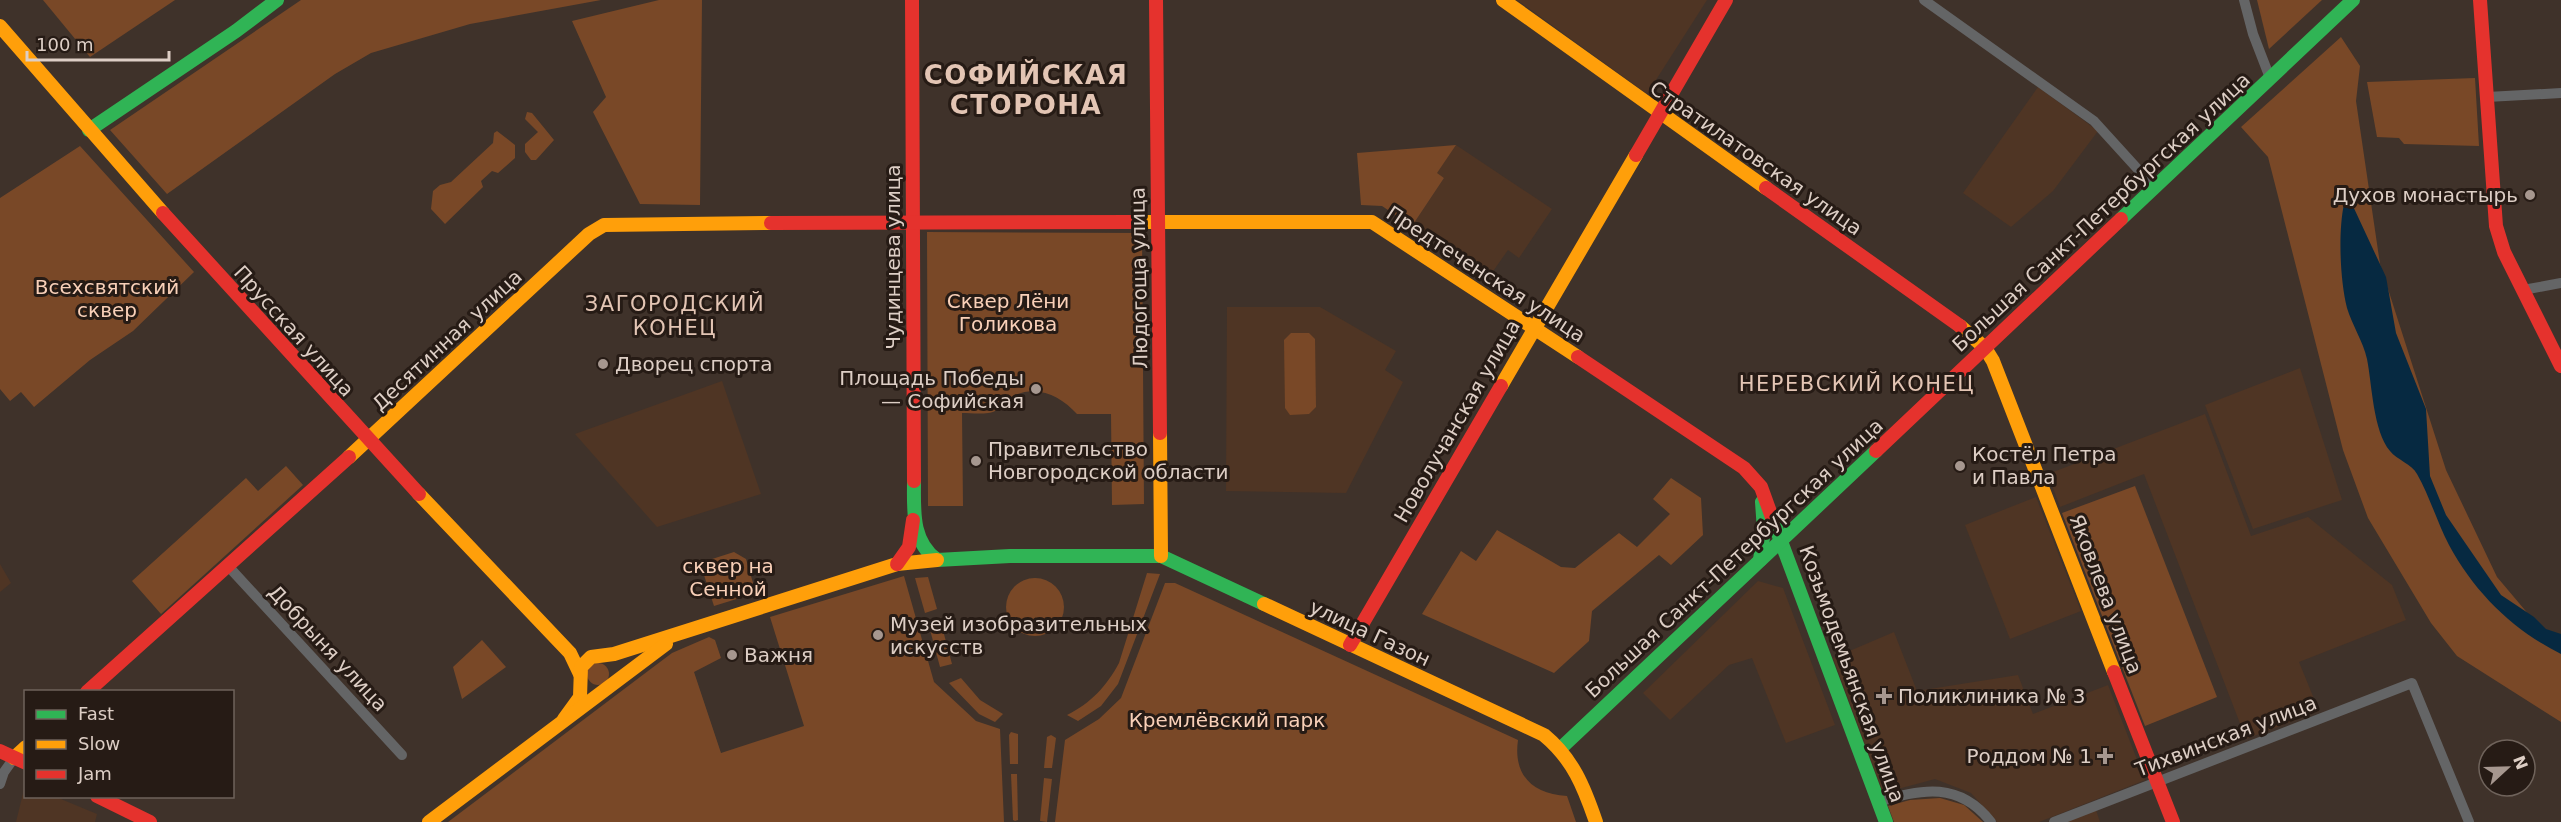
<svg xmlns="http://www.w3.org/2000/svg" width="2561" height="822" font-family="'DejaVu Sans',sans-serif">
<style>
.built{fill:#4f3524}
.green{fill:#794827}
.water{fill:#062941}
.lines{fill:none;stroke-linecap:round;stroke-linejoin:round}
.street{stroke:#646566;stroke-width:10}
.fast{stroke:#30b455;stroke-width:14}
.slow{stroke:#ff9f0a;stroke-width:14}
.jam{stroke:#e5322d;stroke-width:14}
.poi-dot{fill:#a6978f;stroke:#261b15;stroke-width:2}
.labels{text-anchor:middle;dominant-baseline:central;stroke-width:6;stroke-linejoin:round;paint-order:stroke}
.street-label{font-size:20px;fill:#ddcec5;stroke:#261b15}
.poi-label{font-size:20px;fill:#ddcec5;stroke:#261b15;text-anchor:start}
.park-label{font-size:20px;fill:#f9d0b8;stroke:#261b15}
.neighbourhood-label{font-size:21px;letter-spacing:1.5px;fill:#e3c5b4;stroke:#261b15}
.district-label{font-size:26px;font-weight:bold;letter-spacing:1.5px;fill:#e3c5b4;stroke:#261b15}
</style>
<rect width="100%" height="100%" fill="#3f322a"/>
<!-- built -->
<g class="built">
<polygon points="1517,0 1707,0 1647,94"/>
<polygon points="2038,87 2098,131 2053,191 2011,227 1963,193"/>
<polygon points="1456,145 1552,209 1519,258 1508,250 1489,277 1412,226 1444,178 1436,173"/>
<polygon points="1227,307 1320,307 1396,351 1385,370 1403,382 1346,493 1226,491"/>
<polygon points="2300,368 2342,500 2253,529 2205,405"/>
<polygon points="722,381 761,494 657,527 575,434"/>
<polygon points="2205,414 2251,536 2308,517 2392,585 2406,620 2299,662 2319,711 2246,739 2144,474 2060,507 2048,474"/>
<polygon points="2036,497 2081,611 2010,639 1965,525"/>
<polygon points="0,564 11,583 0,592"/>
<polygon points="1758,581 1783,588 1835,725 1786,743 1752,658 1729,665 1670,720 1643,693"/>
<polygon points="1894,632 1917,691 2018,675 2033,714 2108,685 2145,780 2039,822 1997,822 1971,793 1935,779 1883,793 1833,658"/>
<polygon points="25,785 26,796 56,797 97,814 95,822 16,822"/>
<polygon points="2096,810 2100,822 2066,822"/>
</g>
<!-- green -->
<g class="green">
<polygon points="43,0 175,0 90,57"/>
<polygon points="301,0 601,0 470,24 371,53 335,74 167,194 110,130"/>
<polygon points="659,0 702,0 700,205 640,204 593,112 606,97 572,21"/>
<polygon points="2257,0 2322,0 2269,49"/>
<polygon points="2341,37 2360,66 2356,101 2380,264 2446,470 2497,577 2546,635 2561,644 2561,722 2457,656 2431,623 2368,518 2343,450 2268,157 2241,127"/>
<polygon points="2475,78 2479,146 2404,144 2399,138 2377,137 2367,82"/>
<polygon points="527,112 532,113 554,140 536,160 531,160 525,152 525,144 538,132 525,119"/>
<polygon points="497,131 515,145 515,158 498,173 492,171 481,181 483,187 445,224 431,209 433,191 440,185 451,182 493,143 494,133"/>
<polygon points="1456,145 1437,173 1444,178 1412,226 1382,206 1361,205 1357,153"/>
<polygon points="80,146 194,272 133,331 90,360 34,407 21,392 10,401 0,389 0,198"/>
<path d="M927,232L1142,233L1144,504L1112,505L1111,414H1077C1061,396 1037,384 1013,396C1006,400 1002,408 995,411C988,415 971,413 962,413L963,506H928Z"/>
<polygon points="1291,333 1309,333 1315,339 1316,407 1309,414 1290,415 1285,408 1284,340"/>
<polygon points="286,466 303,485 161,614 132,581 246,478 258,491"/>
<polygon points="1671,478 1701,498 1703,535 1671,565 1659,555 1592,611 1589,641 1554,673 1422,614 1461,551 1476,561 1497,530 1561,567 1575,568 1619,533 1637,547 1670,514 1653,499"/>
<polygon points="2135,486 2217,697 2145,726 2062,513"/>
<polygon points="734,552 746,559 756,593 714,606 703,572 709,560"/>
<path d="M1147,573L1160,574L1118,684L1101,706L1078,721L1067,715C1091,703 1106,687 1119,663Z"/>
<polygon points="904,576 934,682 976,721 1000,729 1004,822 448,822 652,668 672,653 709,637 715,640 721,658 694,672 721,753 804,726 770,617"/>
<polygon points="928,577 937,609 925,613 915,578"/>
<circle cx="1035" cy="607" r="29"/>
<path d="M1165,583H1175L1518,740C1513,775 1532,794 1567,796L1576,822H1055L1065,740L1099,719L1121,698Z"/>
<polygon points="941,623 952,664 940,667 929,626"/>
<polygon points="482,640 506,667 462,699 453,667"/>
<circle cx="598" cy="674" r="11"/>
<polygon points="961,678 980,700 1003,714 995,722 979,714 949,683"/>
<polygon points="1011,732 1018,734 1018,764 1010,764 1009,735"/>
<polygon points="1051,735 1056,738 1052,768 1044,768 1047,737"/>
<polygon points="1011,774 1017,774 1018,820 1015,821 1013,820"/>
<polygon points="1044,778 1052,779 1047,822 1040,821"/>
<polygon points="1940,798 1964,805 1983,822 1894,822 1888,806 1910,800"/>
</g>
<!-- water -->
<path class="water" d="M2344,204H2352L2386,277L2396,333L2426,409L2430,476L2446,515L2501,595L2534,617L2546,629L2561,634V654C2513,630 2475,593 2449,545C2437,522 2430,497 2417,474C2412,464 2397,460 2390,451C2373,431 2372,384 2367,359C2363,341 2352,325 2347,308C2340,280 2338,232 2344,204Z"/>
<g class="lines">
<!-- street -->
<g class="street">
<polyline points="1924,0 2094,121 2154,187"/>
<polyline points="2244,0 2253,34 2270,78"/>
<polyline points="2487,97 2561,93"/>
<polyline points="2523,290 2561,283"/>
<polyline points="228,566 402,755"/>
<polyline points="0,784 4,772 14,758"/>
<path d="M1878,802C1922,788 1960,782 1991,822"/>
<polyline points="2054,822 2412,683 2469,822"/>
</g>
<!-- fast -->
<g class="fast">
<polyline points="89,130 236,31 277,0"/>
<polyline points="2121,219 2353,0"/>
<path d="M914,481C914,510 911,541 937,560L1010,556H1161L1264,604"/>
<polyline points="1773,520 1886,822"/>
<polyline points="1760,560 1764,530 1762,502"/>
<polyline points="1561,748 1876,451"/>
</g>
<!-- slow -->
<g class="slow">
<polyline points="1503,0 1766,188"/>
<polyline points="0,26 163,213"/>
<polyline points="1132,222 1372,222 1578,357"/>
<polyline points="1960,326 1985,348 1993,361 2114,672"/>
<polyline points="1501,386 1636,155"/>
<polyline points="1160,433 1161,556"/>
<polyline points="349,457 589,234 604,225 771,223"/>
<polyline points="419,494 570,653 580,674"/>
<path d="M1264,604L1544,735C1573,759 1584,787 1596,822"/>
<polyline points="564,719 580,697 581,667 591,657 614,654 897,564 937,560"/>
<polyline points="14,758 26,747"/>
<polyline points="429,822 666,644"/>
</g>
<!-- jam -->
<g class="jam">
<polyline points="912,0 914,481"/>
<polyline points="1156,0 1160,433"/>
<polyline points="2480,0 2496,226 2504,252 2561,366"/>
<polyline points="1636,155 1726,0"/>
<polyline points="1766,188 1960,326"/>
<polyline points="163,213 419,494"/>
<polyline points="771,223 1132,222"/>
<polyline points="1578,357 1744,468 1761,487 1773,520"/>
<polyline points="1876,451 2121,219"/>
<polyline points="897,564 909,547 913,520"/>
<polyline points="1350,645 1501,386"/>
<polyline points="2114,672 2173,822"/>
<polyline points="87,692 349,457"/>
<polyline points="0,751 26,763"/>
<polyline points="97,796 150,822"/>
</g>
</g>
<!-- markers -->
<g class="poi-dot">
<circle cx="2530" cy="195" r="6"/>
<circle cx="603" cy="364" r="6"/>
<circle cx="1036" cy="389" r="6"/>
<circle cx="976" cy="461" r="6"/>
<circle cx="1960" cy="466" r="6"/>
<circle cx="878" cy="635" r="6"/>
<circle cx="732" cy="655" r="6"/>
<path d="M1881 687h6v6h6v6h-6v6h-6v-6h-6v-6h6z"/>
<path d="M2102 747h6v6h6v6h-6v6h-6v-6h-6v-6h6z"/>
</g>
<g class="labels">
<!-- street labels -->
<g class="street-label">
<text transform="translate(1756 158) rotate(35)">Стратилатовская улица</text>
<text transform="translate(2101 212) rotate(-43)">Большая Санкт-Петербургская улица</text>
<text transform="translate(893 257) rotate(-90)">Чудинцева улица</text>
<text transform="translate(1486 274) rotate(33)">Предтеченская улица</text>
<text transform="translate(1139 278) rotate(-91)">Людогоща улица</text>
<text transform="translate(294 331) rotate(48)">Прусская улица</text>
<text transform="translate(447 340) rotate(-43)">Десятинная улица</text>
<text transform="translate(1457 421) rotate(-60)">Новолучанская улица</text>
<text transform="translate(1734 558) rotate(-43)">Большая Санкт-Петербургская улица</text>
<text transform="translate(2106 594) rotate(69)">Яковлева улица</text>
<text transform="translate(1370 633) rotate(25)">улица Газон</text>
<text transform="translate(328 648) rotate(47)">Добрыня улица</text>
<text transform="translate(1852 674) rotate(70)">Козьмодемьянская улица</text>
<text transform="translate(2226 736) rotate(-21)">Тихвинская улица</text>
</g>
<!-- poi labels -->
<g class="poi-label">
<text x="2518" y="195" text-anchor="end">Духов монастырь</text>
<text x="615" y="364">Дворец спорта</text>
<text x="1024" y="378" text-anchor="end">Площадь Победы<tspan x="1024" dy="23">— Софийская</tspan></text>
<text x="988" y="449">Правительство<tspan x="988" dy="23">Новгородской области</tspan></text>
<text x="1972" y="454">Костёл Петра<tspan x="1972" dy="23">и Павла</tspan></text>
<text x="890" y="624">Музей изобразительных<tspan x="890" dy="23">искусств</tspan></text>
<text x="744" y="655">Важня</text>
<text x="1898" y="696">Поликлиника № 3</text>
<text x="2092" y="756" text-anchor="end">Роддом № 1</text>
</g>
<!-- park labels -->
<g class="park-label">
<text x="107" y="287">Всехсвятский<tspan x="107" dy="23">сквер</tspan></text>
<text x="1008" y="301">Сквер Лёни<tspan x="1008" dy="23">Голикова</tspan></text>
<text x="728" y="566">сквер на<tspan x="728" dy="23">Сенной</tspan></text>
<text x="1227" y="720">Кремлёвский парк</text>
</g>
<!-- neighbourhood labels -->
<g class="neighbourhood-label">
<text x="675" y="304">ЗАГОРОДСКИЙ<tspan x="675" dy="24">КОНЕЦ</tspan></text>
<text x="1857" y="384">НЕРЕВСКИЙ КОНЕЦ</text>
</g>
<!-- district labels -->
<g class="district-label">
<text x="1026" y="75">СОФИЙСКАЯ<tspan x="1026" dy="30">СТОРОНА</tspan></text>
</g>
</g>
<!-- legend -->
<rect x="24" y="690" width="210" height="108" fill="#261b15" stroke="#6f635b" stroke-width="1.5"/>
<rect x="36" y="710" width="30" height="9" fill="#30b455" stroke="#6f635b" stroke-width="1.5"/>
<text x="78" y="720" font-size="18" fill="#ddcec5">Fast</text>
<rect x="36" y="740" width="30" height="9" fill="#ff9f0a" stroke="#6f635b" stroke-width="1.5"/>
<text x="78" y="750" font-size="18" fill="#ddcec5">Slow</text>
<rect x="36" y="770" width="30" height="9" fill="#e5322d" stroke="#6f635b" stroke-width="1.5"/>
<text x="78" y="780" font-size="18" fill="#ddcec5">Jam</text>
<!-- north arrow -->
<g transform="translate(2507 768) rotate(68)"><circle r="28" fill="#261b15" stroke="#6f635b" stroke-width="1.5"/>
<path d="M0-4.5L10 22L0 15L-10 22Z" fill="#a6978f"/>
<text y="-9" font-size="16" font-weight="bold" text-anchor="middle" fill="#ddcec5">N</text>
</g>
<!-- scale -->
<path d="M27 51v9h142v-9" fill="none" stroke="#ddcec5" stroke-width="3"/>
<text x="36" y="51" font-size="18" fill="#ddcec5" stroke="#261b15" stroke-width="4.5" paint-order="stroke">100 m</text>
</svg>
